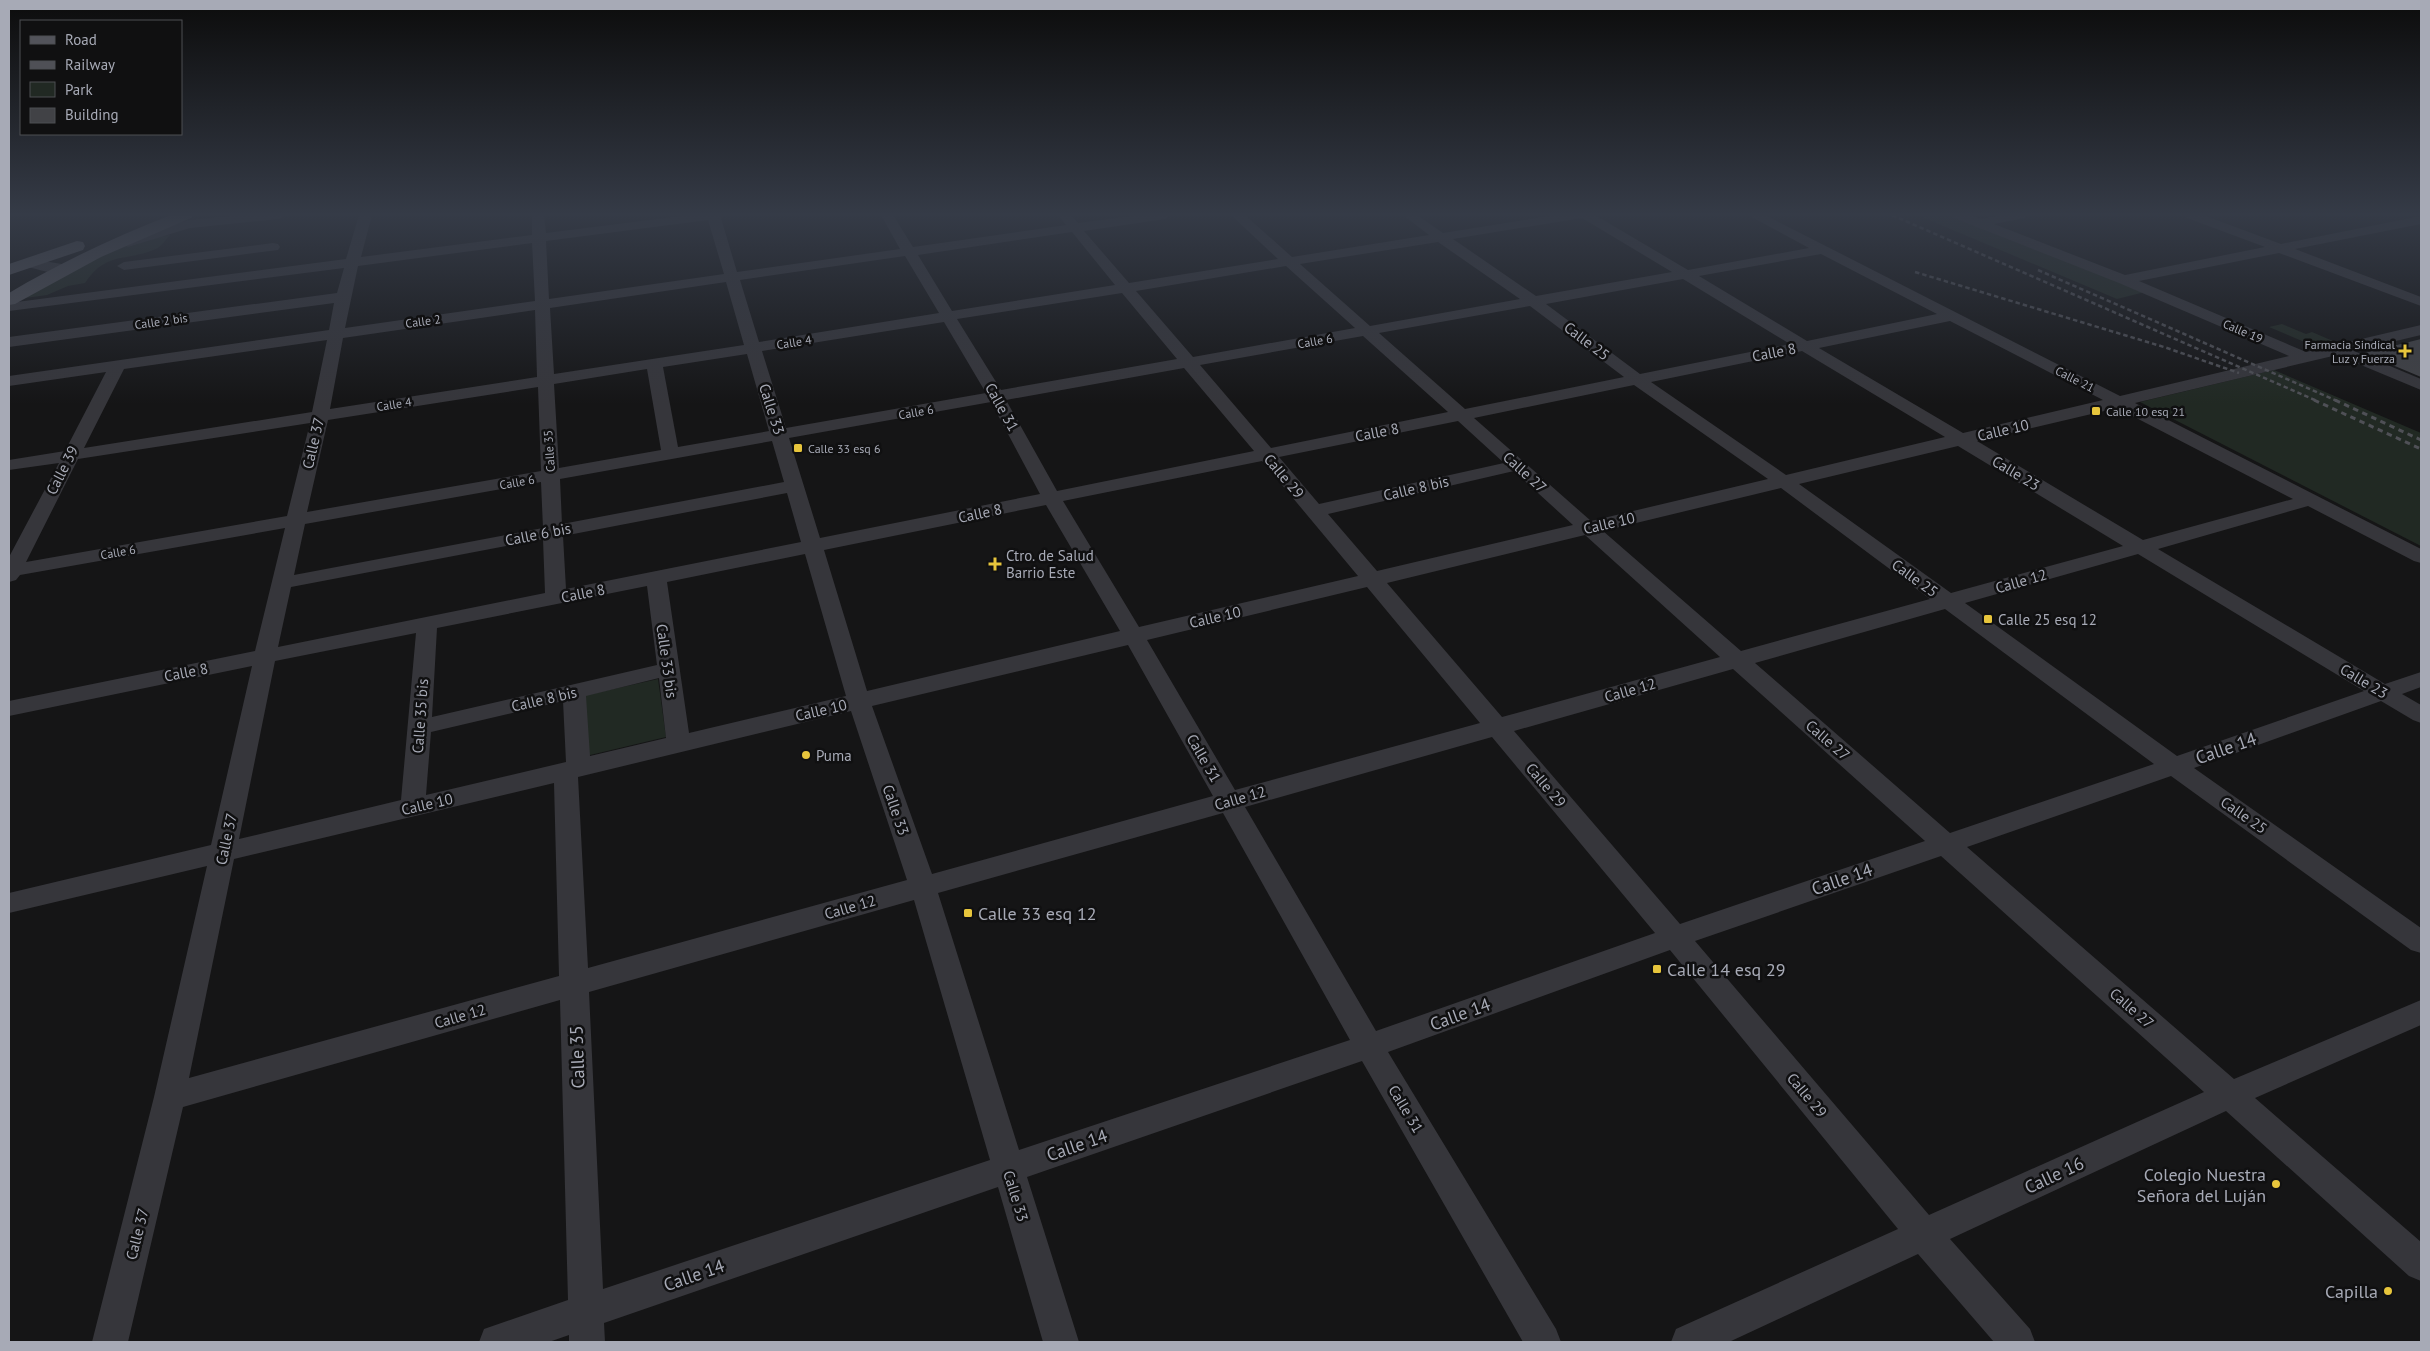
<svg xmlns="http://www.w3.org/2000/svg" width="2430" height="1351" font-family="'PT Sans',sans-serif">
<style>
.green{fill:#212923}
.building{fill:#414246}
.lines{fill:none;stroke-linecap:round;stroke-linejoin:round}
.minor{fill:#36363b;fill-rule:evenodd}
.major{fill:#52535a;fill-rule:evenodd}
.rail-far1{stroke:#4f5056;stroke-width:2.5;stroke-dasharray:4.5 3;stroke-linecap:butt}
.rail{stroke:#4f5056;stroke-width:3;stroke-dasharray:5.5 4.5;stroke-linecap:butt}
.poi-dot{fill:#e7c53c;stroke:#101011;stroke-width:2}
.labels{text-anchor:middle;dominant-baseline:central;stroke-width:5;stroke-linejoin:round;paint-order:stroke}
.far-street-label{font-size:12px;fill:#a7aab6;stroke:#101011}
.far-poi-label{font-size:12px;fill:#a7aab6;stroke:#101011;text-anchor:start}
.street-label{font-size:15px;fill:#a7aab6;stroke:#101011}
.poi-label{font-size:15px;fill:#a7aab6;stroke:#101011;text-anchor:start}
.near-street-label{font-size:18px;fill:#a7aab6;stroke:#101011}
.near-poi-label{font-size:18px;fill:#a7aab6;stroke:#101011;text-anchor:start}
</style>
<rect width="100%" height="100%" fill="#151516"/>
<!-- green -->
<g class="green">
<polygon points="1917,215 1951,215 2145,292 2117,299"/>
<path d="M170,235C166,239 162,246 156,249C126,262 106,251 85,283L68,286L47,295L11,300C55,277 120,239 170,235Z"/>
<polygon points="2282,324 2306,334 2312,332 2333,341 2314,346 2269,327"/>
<polygon points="2274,370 2421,433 2421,546 2140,402"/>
<polygon points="658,679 666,737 586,756 582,696"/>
</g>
<!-- building -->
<polygon class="building" points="2421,339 2421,377 2364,353 2397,345"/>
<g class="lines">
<!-- minor -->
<g class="minor">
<polygon points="241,215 286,215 279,219 190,228 128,247 121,243 123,240 189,220"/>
<path d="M359,215H372L361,257L532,235V215H544L546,233L689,215H724L721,218L737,272L900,249L881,215H893L913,247L1066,225L1058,215H1071L1078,223L1139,215H1171L1165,219L1084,231L1129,283L1278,259L1231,215H1245L1292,257L1429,235L1403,215H1417L1443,233L1555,215H1595L1688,270L1809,248L1748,215H1765L2120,396L2289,356L2119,283L1954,218L1953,215H1970L1981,219L2001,215H2026L2025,218L1994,224L2125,275L2265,247L2187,218L2186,215H2203L2281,244L2421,216V224L2295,249L2421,297V306L2279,253L2139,281L2306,352L2421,325V335L2354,351L2421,379V390L2337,355L2135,403L2421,549V563L2414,561L2308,506L2158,549L2385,684L2421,672V687L2402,694L2421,705V723L2413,720L2381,701L2194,768L2421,928V953L2411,950L2171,776L1967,847L2234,1079L2421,1000V1025L2255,1098L2421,1242V1281L2409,1276L2226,1111L1950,1239L2030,1329L2035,1342H1994L1918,1254L1729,1342H1671L1676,1329L1898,1229L1670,950L1388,1052L1556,1329L1561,1342H1523L1362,1061L1027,1177L1079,1342H1043L998,1187L604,1323L605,1342H569V1335L549,1342H479L484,1329L568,1300L560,1000L183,1107L128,1342H92L154,1097L207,866L9,913V893L211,845L252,666L9,716V701L255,651L285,528L20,575L16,580L9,582V557L59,463L9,470V460L65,451L106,372L9,386V376L329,330L334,303L9,347V337L337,293L344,268L9,311V303L346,259ZM1582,218L1672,272L1536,296L1453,239ZM708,220L724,274L549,299L546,241ZM1072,232L1115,285L952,311L918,255ZM1438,242L1520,299L1370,326L1300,264ZM532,243L535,301L345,328L358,266ZM1821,254L1937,314L1807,341L1699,276ZM905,256L939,313L759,342L740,280ZM1286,266L1355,328L1193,357L1136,291ZM1683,279L1790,344L1640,374L1546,304ZM726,282L744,345L554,374L550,308ZM1122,293L1177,359L1001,390L957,319ZM1530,306L1624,377L1465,409L1379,333ZM535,310L537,377L330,409L343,338ZM1950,321L2103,400L1963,433L1819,348ZM944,322L986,393L786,428L762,351ZM1363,336L1448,412L1271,448L1200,365ZM327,340L312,412L84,448L124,369ZM1802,351L1945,437L1786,475L1651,382ZM747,354L769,431L678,447L663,367ZM1184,368L1254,451L1057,491L1006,400ZM647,369L661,450L559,468L554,384ZM1634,385L1768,479L1591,521L1474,418ZM538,387L541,471L307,512L328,420ZM991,402L1040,494L820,538L789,438ZM2117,408L2293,499L2143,540L1977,441ZM1458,421L1504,463L1319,504L1279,457ZM310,423L287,516L26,562L78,459ZM772,441L784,482L562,524L560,479ZM1958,446L2123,546L1951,593L1799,484ZM1262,461L1358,576L1139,627L1063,501ZM1514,471L1573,525L1377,571L1328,514ZM541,482L543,528L294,575L305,524ZM1781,488L1930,599L1741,651L1603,531ZM787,493L801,542L566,589L563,536ZM1046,505L1120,631L867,691L824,550ZM1585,535L1720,657L1502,717L1387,583ZM543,539L545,593L278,647L291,587ZM805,554L846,696L689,733L667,582ZM2138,554L2364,691L2177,756L1965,603ZM647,586L657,665L432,717L437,628ZM1367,587L1480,723L1235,790L1147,640ZM1945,609L2154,764L1950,833L1755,663ZM416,633L401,800L239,839L275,661ZM1128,645L1213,796L932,874L872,706ZM1733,669L1925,841L1680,924L1514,731ZM659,678L666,738L590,756L586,696ZM563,701L566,762L426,795L431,732ZM851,711L907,880L588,968L578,777ZM1492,737L1655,933L1376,1031L1245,807ZM554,783L559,976L189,1078L234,859ZM1223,813L1350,1040L1019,1150L938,893ZM1941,856L2204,1092L1929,1215L1695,941ZM914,900L990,1160L603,1289L589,992Z"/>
<polygon points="273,243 278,244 280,247 278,250 124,270 117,266 124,262"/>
<path d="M30,259C39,261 67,263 72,268C63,279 37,269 25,266L23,263L25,260Z"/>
</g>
<!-- major -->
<g class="major">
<path d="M171,215H193L191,218L101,257L15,304L9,305V293C61,262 115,237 171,215Z"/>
<polygon points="77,241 83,242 85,246 83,250 9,275 9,264"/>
</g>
<!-- rail-far1 -->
<g class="rail-far1">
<polyline points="1892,215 2317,401"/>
<polyline points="2038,270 2337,401"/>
<polyline points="1915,272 2164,347 2239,373"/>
</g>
<!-- rail -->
<g class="rail">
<polyline points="2314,400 2421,449"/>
<polyline points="2335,400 2421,440"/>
</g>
</g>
<!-- sky -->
<linearGradient id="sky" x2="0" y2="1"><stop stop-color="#0c0c0c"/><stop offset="0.53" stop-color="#353b47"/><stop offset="1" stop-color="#353b47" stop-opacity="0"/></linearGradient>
<rect width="2430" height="404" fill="url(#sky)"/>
<!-- markers -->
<g class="poi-dot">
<path d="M2402.5 343.5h5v5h5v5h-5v5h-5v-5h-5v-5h5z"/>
<rect x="2091" y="406" width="10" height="10" rx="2.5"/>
<rect x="793" y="443" width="10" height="10" rx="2.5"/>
<path d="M992.5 556.5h5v5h5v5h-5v5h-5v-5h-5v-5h5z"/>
<rect x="1983" y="614" width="10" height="10" rx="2.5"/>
<circle cx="806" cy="755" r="5"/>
<rect x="963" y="908" width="10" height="10" rx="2.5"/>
<rect x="1652" y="964" width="10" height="10" rx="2.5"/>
<circle cx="2276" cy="1184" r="5"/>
<circle cx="2388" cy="1291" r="5"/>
</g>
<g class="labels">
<!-- far-street labels -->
<g class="far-street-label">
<text transform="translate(161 321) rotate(-8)">Calle 2 bis</text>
<text transform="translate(423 321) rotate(-8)">Calle 2</text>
<text transform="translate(2243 331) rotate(23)">Calle 19</text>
<text transform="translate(1315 341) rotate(-10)">Calle 6</text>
<text transform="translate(794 342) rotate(-9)">Calle 4</text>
<text transform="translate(2075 379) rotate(27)">Calle 21</text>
<text transform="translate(394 404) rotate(-9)">Calle 4</text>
<text transform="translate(916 412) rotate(-10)">Calle 6</text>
<text transform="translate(549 451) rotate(-94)">Calle 35</text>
<text transform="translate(517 482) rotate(-10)">Calle 6</text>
<text transform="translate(118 552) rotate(-10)">Calle 6</text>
</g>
<!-- far-poi labels -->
<g class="far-poi-label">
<text x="2395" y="344" text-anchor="end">Farmacia Sindical<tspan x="2395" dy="14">Luz y Fuerza</tspan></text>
<text x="2106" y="411">Calle 10 esq 21</text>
<text x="808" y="448">Calle 33 esq 6</text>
</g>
<!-- street labels -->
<g class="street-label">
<text transform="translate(1587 341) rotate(37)">Calle 25</text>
<text transform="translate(1774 352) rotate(-11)">Calle 8</text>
<text transform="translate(1002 407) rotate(61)">Calle 31</text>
<text transform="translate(772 409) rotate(72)">Calle 33</text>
<text transform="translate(2003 430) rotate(-13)">Calle 10</text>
<text transform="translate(1377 432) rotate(-11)">Calle 8</text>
<text transform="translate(313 443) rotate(-77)">Calle 37</text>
<text transform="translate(62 470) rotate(-63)">Calle 39</text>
<text transform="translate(1525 472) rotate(42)">Calle 27</text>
<text transform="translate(2016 473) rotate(31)">Calle 23</text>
<text transform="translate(1284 476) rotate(50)">Calle 29</text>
<text transform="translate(1416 488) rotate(-13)">Calle 8 bis</text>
<text transform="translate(980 513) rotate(-12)">Calle 8</text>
<text transform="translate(1609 523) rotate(-13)">Calle 10</text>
<text transform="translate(538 534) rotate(-11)">Calle 6 bis</text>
<text transform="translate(1915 578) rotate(36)">Calle 25</text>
<text transform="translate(2021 581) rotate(-16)">Calle 12</text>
<text transform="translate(583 593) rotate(-11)">Calle 8</text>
<text transform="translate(1215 617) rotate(-13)">Calle 10</text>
<text transform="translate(667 661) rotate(82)">Calle 33 bis</text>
<text transform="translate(186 672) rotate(-11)">Calle 8</text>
<text transform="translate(2364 681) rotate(31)">Calle 23</text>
<text transform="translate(1630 690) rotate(-16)">Calle 12</text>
<text transform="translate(544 699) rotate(-13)">Calle 8 bis</text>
<text transform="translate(821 710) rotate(-13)">Calle 10</text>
<text transform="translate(420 716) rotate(-86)">Calle 35 bis</text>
<text transform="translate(1828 740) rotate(41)">Calle 27</text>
<text transform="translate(1204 758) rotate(60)">Calle 31</text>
<text transform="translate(1546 785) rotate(50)">Calle 29</text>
<text transform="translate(1240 798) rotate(-16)">Calle 12</text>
<text transform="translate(427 804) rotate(-13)">Calle 10</text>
<text transform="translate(896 810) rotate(71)">Calle 33</text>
<text transform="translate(2244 815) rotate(35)">Calle 25</text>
<text transform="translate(226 839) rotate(-78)">Calle 37</text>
<text transform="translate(850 907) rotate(-16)">Calle 12</text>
<text transform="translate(2132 1008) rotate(41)">Calle 27</text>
<text transform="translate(460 1016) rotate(-16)">Calle 12</text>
<text transform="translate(1807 1095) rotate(50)">Calle 29</text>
<text transform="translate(1406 1109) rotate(59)">Calle 31</text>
<text transform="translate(1016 1196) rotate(73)">Calle 33</text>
<text transform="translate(137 1234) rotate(-76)">Calle 37</text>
</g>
<!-- poi labels -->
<g class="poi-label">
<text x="1006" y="555">Ctro. de Salud<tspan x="1006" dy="17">Barrio Este</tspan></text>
<text x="1998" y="619">Calle 25 esq 12</text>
<text x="816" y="755">Puma</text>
</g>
<!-- near-street labels -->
<g class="near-street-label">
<text transform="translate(2226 748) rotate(-19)">Calle 14</text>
<text transform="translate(1842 879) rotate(-19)">Calle 14</text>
<text transform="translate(1460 1014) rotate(-20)">Calle 14</text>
<text transform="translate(577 1057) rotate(-92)">Calle 35</text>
<text transform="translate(1077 1145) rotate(-19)">Calle 14</text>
<text transform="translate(2054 1175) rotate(-25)">Calle 16</text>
<text transform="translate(694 1275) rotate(-19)">Calle 14</text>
</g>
<!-- near-poi labels -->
<g class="near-poi-label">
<text x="978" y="913">Calle 33 esq 12</text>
<text x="1667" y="969">Calle 14 esq 29</text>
<text x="2266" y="1174" text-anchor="end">Colegio Nuestra<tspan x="2266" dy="21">Señora del Luján</tspan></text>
<text x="2378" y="1291" text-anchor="end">Capilla</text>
</g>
</g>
<!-- border -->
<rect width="2430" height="1351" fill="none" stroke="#a7aab6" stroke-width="20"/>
<!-- legend -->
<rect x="20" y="20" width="162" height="115" fill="#101011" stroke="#4c4e53"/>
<rect x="30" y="36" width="25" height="8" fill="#52535a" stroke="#4c4e53"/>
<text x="65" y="45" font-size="15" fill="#a7aab6">Road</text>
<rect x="30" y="61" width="25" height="8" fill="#4f5056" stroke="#4c4e53"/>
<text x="65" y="70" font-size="15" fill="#a7aab6">Railway</text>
<rect x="30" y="82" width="25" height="15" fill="#212923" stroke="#4c4e53"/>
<text x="65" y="95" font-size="15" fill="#a7aab6">Park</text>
<rect x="30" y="108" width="25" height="15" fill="#414246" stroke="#4c4e53"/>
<text x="65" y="120" font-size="15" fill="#a7aab6">Building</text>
</svg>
